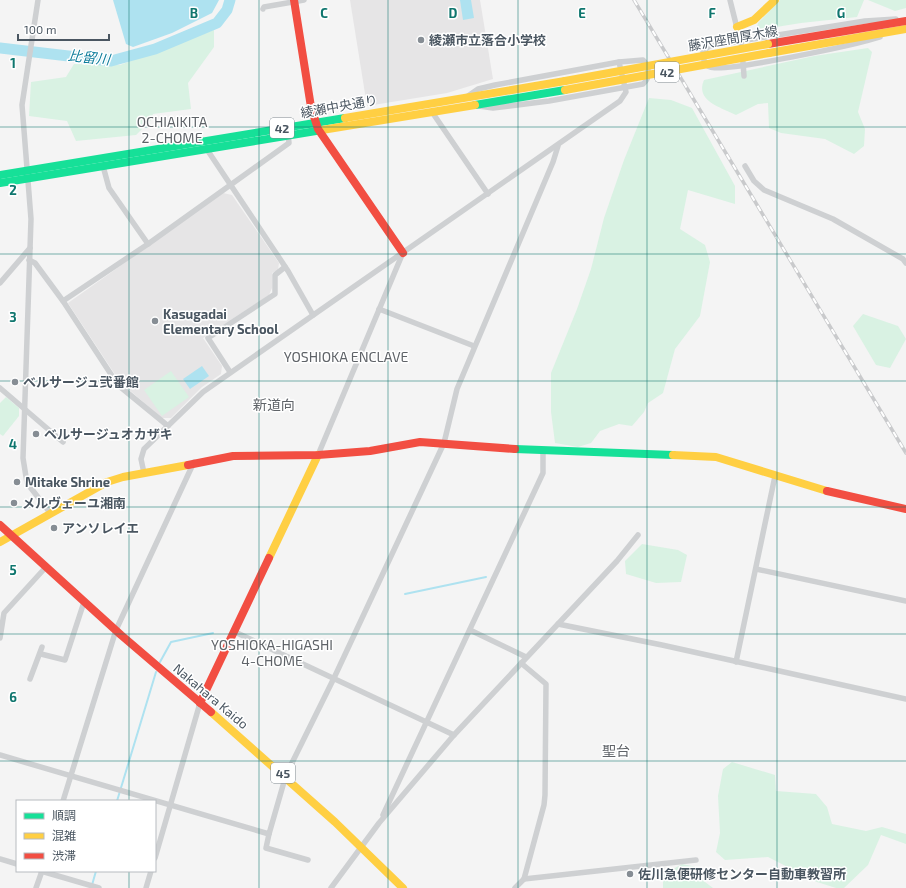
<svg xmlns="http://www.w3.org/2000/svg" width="906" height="888" font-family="'Exo 2','Noto Sans JP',sans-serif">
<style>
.education{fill:#e6e5e6}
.green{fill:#d9f2e3}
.water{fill:#aee2f0}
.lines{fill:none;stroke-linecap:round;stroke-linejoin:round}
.stream{stroke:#aee2f0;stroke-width:2}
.river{stroke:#aee2f0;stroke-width:11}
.street{stroke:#ced0d2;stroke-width:5.5}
.fast{stroke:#16e098;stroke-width:8}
.slow{stroke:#ffcf43;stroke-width:8}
.jam{stroke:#f24e42;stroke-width:8}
.rail-casing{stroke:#c9cacc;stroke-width:3.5}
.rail{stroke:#fff;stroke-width:2;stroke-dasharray:6;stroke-linecap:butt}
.slow-bridge{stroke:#ffcf43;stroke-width:8}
.grid{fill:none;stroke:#0f766e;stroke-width:1;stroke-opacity:0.55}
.poi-dot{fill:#868d94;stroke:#fff;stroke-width:1.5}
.labels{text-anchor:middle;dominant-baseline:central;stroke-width:3;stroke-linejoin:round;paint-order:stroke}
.shield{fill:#fff;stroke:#808990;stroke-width:1}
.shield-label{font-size:12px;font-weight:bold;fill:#4a5661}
.street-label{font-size:13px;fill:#4a5661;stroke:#fff}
.poi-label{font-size:13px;font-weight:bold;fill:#4a5661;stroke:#fff;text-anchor:start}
.water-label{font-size:14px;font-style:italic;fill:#0c7c9b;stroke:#fff}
.neighbourhood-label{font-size:14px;fill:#5f6368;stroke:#fff}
.grid-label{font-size:13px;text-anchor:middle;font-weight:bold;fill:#0f766e;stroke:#fff;stroke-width:3;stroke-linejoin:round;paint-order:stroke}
</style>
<rect width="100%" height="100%" fill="#f4f4f4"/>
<!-- education -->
<g class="education">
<polygon points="350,0 480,0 493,79 447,93 367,106"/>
<polygon points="223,193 232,195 279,263 278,270 272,273 272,288 269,295 203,338 222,366 221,374 202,387 171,418 162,418 120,382 68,303"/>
</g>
<!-- green -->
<g class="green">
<polygon points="780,0 864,0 857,17 801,23 764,29 757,28 758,23"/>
<polygon points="868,0 906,0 906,8 895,11"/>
<polygon points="214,30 214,47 188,83 191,109 153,114 151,120 136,135 76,141 67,121 29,116 31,82 66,77 74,64 120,65"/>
<path d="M868,48L872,52L858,112L865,129L864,146L854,154L825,139L781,133L769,128L768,103L758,104L736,115C720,107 695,101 704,80L814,56Z"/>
<polygon points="649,98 671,100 692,108 735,186 735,204 688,190 680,229 705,245 710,262 700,316 675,349 663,393 648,403 644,412 632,426 619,424 600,431 591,443 578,447 555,443 551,412 551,373 577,309 591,269 604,218 624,160"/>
<polygon points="863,314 898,326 906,339 890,368 876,365 853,326"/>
<polygon points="171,371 189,397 162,416 144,390"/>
<polygon points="6,397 19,408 19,416 3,436 0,434 0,403"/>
<polygon points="642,544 678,550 687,555 681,582 656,583 626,574 625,561"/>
<polygon points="732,762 775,775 776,791 816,794 827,807 832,824 866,831 882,827 906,834 906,844 881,835 868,865 844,888 836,888 817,882 768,857 725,860 716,852 720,833 718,796 723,769"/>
<polygon points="682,864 697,867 701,879 713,888 663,888 663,875"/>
</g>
<!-- water -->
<g class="water">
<polygon points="113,0 219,0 212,13 172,33 133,47 126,44"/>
<polygon points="460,0 471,0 474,18 463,20"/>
<polygon points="202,366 209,376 190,389 183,379"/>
</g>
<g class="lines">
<!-- stream -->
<g class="stream">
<polyline points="405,594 486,577"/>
<polyline points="160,662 171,642 213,633"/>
<polyline points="117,801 156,672"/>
<polyline points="92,885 96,871"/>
</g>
<!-- river -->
<polyline class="river" points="0,48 111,61 155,49 217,23 227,10 230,0"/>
<!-- street -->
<g class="street">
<polyline points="38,0 22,105 31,219 23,458 27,483 51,514"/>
<polyline points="730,0 741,44"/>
<polyline points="263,9 264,7 304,0"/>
<path d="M880,37C859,44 725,73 710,67C704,65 703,59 703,52L709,46L865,21L896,19"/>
<polyline points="743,62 744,76"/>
<path d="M479,106L493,108L549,101L643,84C651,78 649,66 643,60L619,62"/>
<polyline points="432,112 488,194"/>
<polyline points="206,148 288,271 313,315"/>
<polyline points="103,166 109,188 148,244"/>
<polyline points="745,166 754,181 764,190 833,219 903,259 906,263"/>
<polyline points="29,260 35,263 63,301 118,385 168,426"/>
<polyline points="0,283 30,248"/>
<polyline points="63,301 148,244 289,143 288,134"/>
<polyline points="379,309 474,346"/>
<polyline points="230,372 208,338 275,294 275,275 285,267"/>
<polyline points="0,388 63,442"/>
<polyline points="318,455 402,255"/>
<polyline points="144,473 141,459 144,449 203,392 620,101 626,92 619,62 495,85 478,89 468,96"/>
<polyline points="756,569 906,601"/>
<polyline points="558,624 662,645 906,699"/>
<polyline points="470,630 526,657"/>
<polyline points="235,632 454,735"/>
<polyline points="0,638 4,613 46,567"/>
<polyline points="41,654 65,660 84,602"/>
<polyline points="736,662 775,476"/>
<polyline points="30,679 42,647"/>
<polyline points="0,755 269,834 286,775 334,678 444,443 457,389 553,162 558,146"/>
<polyline points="63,801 116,630 194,462"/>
<polyline points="383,815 543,473 543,451"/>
<polyline points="269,834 266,848 308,860"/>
<polyline points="155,858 200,703"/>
<polyline points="0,859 17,864"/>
<polyline points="41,871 99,888"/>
<polyline points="524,879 696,860"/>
<polyline points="36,888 42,871"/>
<polyline points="146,888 151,871"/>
<polyline points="331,888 379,823 454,735 617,561 638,535"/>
<polyline points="515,888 524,879 544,805 545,795 546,684 521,663"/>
</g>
<!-- fast -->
<g class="fast">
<polyline points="475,105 565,90"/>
<polyline points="0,175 345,118"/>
<polyline points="0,183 322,130"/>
<polyline points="515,449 673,455"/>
</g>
<!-- slow -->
<g class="slow">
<polyline points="737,27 754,20 775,0"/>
<polyline points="769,53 906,29"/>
<polyline points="345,118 565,81"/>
<polyline points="322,130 475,105"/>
<polyline points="673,455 716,457 827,491"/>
<polyline points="0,542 107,482 123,477 188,465"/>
<polyline points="269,558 318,455"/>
<polyline points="211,712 335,822 403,888"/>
</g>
<!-- jam -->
<g class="jam">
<polyline points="294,0 311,107 318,129 403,253"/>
<polyline points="768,44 906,21"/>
<polyline points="188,465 233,456 318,455 370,451 420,442 515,449"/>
<polyline points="827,491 906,509"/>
<polyline points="0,525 121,635 211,712"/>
<polyline points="200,703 269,558"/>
</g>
<defs>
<polyline id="rail" points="634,0 906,453"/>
</defs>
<!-- rail casing -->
<use href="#rail" class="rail-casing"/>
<!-- rail -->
<use href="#rail" class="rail"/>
<!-- slow-bridge -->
<g class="slow-bridge">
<polyline points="565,81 768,44"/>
<polyline points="565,90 769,53"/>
</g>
</g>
<!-- grid -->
<path class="grid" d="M129,0V801M259,0V888M388,0V888M518,0V888M647,0V888M777,0V888M0,127H906M0,254H906M0,381H906M0,507H906M0,634H906M0,761H906M129,871V888"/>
<!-- markers -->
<g class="poi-dot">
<circle cx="421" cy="40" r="4"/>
<circle cx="155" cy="321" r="4"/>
<circle cx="15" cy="382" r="4"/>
<circle cx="36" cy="434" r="4"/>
<circle cx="17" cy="482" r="4"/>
<circle cx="14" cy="503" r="4"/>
<circle cx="54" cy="528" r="4"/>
<circle cx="630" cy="874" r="4"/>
</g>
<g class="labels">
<!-- shield labels -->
<g class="shield">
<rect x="655" y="62" width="24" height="20" rx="3"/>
<rect x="270" y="118" width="24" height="20" rx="3"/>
<rect x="271" y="763" width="24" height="20" rx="3"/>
</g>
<g class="shield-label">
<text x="667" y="72">42</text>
<text x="282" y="128">42</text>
<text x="283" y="773">45</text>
</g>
<!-- street labels -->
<g class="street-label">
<text transform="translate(733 38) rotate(-10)">藤沢座間厚木線</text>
<text transform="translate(339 106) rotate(-10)">綾瀬中央通り</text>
<text transform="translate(211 696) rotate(40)">Nakahara Kaido</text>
</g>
<!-- poi labels -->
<g class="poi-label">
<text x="429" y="40">綾瀬市立落合小学校</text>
<text x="163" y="314">Kasugadai<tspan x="163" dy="15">Elementary School</tspan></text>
<text x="23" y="382">ベルサージュ弐番館</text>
<text x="44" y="434">ベルサージュオカザキ</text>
<text x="25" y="482">Mitake Shrine</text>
<text x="22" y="503">メルヴェーユ湘南</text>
<text x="62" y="528">アンソレイエ</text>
<text x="638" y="874">佐川急便研修センター自動車教習所</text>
</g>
<!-- water labels -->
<g class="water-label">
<text transform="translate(89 57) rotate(6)">比留川</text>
</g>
<!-- neighbourhood labels -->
<g class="neighbourhood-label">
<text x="172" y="121">OCHIAIKITA<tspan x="172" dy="16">2-CHOME</tspan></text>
<text x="346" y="356">YOSHIOKA ENCLAVE</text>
<text x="274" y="404">新道向</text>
<text x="272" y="644">YOSHIOKA-HIGASHI<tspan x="272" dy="16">4-CHOME</tspan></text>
<text x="616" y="750">聖台</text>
</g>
</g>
<g class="grid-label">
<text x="194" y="18">B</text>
<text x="324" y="18">C</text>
<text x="453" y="18">D</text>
<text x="582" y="18">E</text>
<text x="712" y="18">F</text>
<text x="841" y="18">G</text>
<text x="13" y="68">1</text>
<text x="13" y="195">2</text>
<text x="13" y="322">3</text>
<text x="13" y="449">4</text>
<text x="13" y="575">5</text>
<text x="13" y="702">6</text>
</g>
<!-- legend -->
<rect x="16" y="800" width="140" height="72" fill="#ffffff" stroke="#b7bbc0"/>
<rect x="24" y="813" width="20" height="6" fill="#16e098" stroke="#b7bbc0"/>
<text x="52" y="820" font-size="12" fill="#4a5661">順調</text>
<rect x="24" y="833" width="20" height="6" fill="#ffcf43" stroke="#b7bbc0"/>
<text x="52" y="840" font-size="12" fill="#4a5661">混雑</text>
<rect x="24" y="853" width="20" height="6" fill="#f24e42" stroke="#b7bbc0"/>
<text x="52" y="860" font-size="12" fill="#4a5661">渋滞</text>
<!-- scale -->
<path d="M18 34v6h91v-6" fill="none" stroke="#4a5661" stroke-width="2"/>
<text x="24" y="34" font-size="12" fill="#4a5661" stroke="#ffffff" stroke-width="3" paint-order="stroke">100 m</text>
</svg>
